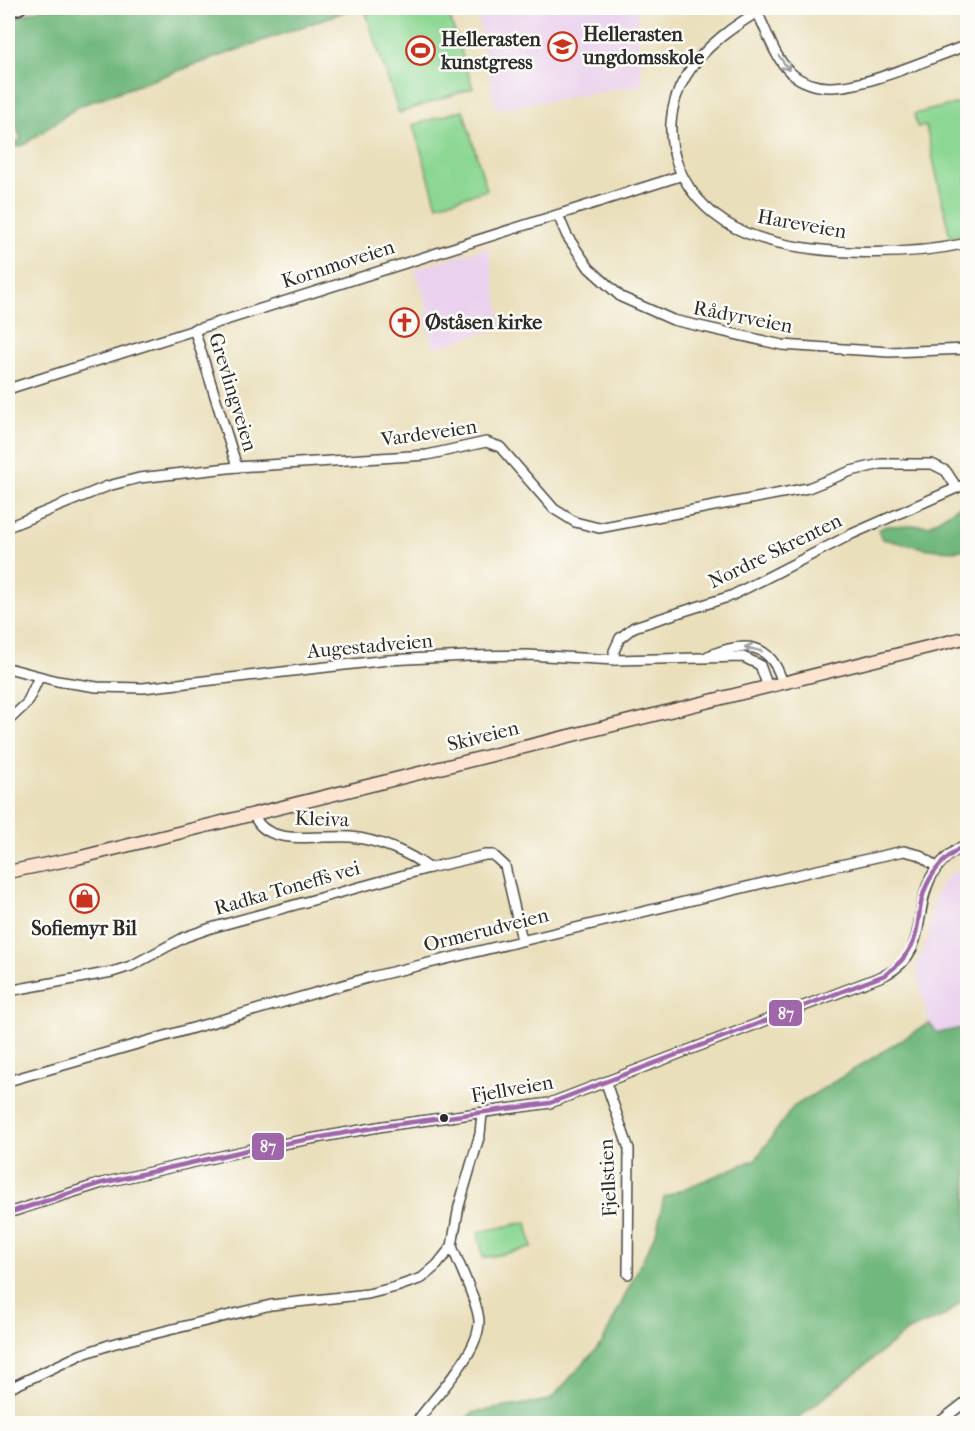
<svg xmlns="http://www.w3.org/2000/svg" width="975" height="1431" font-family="'IM FELL French Canon',serif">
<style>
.built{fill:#ead1ed}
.green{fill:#8cd793;stroke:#5c815f;stroke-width:1.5}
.forest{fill:#71b87d;stroke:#4e7254;stroke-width:1.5}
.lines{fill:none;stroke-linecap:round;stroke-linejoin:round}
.minor-casing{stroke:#484641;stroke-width:12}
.tertiary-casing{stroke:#484641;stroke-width:14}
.secondary-casing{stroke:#484641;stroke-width:15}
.minor{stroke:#fff;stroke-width:9}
.tertiary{stroke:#fff;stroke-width:10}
.secondary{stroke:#fde4d0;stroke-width:12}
.bus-1-casing{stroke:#fdfcf7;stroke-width:9}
.bus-1{stroke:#a066aa;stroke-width:4.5}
.oneway{stroke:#a0a0a0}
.bus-dot{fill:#2b2b2b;stroke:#fdfcf7;stroke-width:2}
.labels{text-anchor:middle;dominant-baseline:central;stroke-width:5;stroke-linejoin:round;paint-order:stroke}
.poi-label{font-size:20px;font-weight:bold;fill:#2b2b2b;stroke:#fdfcf7;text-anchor:start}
.street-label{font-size:20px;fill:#2b2b2b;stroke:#fdfcf7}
.line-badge{stroke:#fdfcf7;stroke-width:2}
.badge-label{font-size:16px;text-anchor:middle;font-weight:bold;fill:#fff}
</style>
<rect width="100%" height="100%" fill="#fdfcf7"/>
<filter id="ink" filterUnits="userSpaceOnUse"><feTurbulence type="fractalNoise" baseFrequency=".0167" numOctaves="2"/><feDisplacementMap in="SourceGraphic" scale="12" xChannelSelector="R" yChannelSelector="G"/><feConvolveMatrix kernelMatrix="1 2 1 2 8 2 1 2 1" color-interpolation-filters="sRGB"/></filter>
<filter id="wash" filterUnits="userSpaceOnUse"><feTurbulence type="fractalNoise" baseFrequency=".008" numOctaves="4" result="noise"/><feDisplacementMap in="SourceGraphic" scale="24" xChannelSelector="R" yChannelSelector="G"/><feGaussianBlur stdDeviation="1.35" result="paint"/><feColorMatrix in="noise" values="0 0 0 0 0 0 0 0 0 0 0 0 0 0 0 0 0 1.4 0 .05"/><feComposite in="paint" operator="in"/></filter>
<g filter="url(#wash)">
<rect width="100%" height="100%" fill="#eadfbb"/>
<!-- built -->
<g class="built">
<polygon points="476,8 637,8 642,85 496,109"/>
<polygon points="488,247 502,327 434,348 424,315 429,313 415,269"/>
<polygon points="967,866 967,1027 938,1033 929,1023 916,968 929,935 930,915 940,885 950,874"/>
</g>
<!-- green -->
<g class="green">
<polygon points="382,8 447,8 473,88 399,113 366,13"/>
<polygon points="967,101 967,232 950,237 926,126 917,127 914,114"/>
<polygon points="463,110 487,190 437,205 413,125"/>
<polygon points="527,1222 532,1248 483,1258 478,1232"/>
</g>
<!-- forest -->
<g class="forest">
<polygon points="43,8 355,8 79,106 25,144 8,150 8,145 21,140 8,101 8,20"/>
<path d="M967,501V549C942,555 908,544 882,539L878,530L886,526L930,525Z"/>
<polygon points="929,1023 938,1033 967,1027 967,1297 946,1315 908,1331 792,1423 458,1423 475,1412 550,1400 602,1343 657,1230 664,1197 756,1159 793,1107"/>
</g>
</g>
<g filter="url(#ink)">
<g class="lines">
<defs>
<g id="minor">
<path d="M764,8C735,25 704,46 686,76C649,137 684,208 746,233C807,257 905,257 968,243"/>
<path d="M757,12C767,31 774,57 790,72C800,82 818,88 832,87C870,86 930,58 968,45"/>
<polyline points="558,215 567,236 589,268 621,297 673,320 782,345 889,352 968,349"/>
<polyline points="194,329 237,467"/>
<polyline points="8,389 680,176"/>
<polyline points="8,527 108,486 139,478 237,467 427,455 486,442 500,447 554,509 575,522 599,528 808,488 851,471 881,464 932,464 946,471 957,488"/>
<path d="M708,656C744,641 771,641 783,684"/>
<polyline points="615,660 614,651 620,638 634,627 731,596 852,534 968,483"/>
<polyline points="8,668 57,681 97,687 143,688 388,660 468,656 528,655 615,660 743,657 760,665 768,687"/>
<polyline points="8,721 27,703 39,677"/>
<path d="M254,814C264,849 324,834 351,837C378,840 408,852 429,868"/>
<polyline points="8,991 112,972 131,966 185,937 211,928 429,868 485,855 493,855 505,866 522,940"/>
<polyline points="8,1081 371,977 813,871 904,851 920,855 936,867"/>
<polyline points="606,1083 629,1149 628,1274"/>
<path d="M8,1213L102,1183L248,1150L384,1126L550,1103L885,975C945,944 893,882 968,843"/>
<polyline points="8,1389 80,1355 112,1344 271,1305 368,1294 396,1287 422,1278 437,1265 452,1246 459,1206 480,1134 482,1114"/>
<path d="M415,1424C433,1398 480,1353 479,1321C478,1302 459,1266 452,1246"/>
<polyline points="937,1424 968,1400"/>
</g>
<polyline id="tertiary" points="8,12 20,8"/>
<polyline id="secondary" points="8,872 77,858 968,637"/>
</defs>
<!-- minor casing -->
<use href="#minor" class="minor-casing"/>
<!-- tertiary casing -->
<use href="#tertiary" class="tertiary-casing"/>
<!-- secondary casing -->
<use href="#secondary" class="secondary-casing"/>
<!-- minor -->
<use href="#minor" class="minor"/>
<!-- tertiary -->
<use href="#tertiary" class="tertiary"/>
<!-- secondary -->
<use href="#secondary" class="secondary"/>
<defs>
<path id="bus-1" d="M8,1213L102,1183L248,1150L384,1126L550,1103L885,975C934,939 907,913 933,874C942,860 954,852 968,843"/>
</defs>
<!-- bus-1 casing -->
<use href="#bus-1" class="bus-1-casing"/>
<!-- bus-1 -->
<use href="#bus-1" class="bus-1"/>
</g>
<!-- one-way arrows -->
<defs><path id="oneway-shaft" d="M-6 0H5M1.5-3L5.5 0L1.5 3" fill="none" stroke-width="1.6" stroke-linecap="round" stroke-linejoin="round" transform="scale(1.5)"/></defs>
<g class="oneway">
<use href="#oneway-shaft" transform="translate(784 63) rotate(55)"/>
<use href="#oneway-shaft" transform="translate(753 649) rotate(-165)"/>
</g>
</g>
<!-- icons -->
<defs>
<symbol id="school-ring" viewBox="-11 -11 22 22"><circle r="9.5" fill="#fdfcf7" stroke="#c8321e" stroke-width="1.5"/><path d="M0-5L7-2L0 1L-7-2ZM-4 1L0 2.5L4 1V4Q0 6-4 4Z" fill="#c8321e"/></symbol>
<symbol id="stadium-ring" viewBox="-11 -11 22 22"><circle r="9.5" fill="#fdfcf7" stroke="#c8321e" stroke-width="1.5"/><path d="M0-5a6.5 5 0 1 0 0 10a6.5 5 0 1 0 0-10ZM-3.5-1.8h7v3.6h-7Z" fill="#c8321e"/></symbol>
<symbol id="church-ring" viewBox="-11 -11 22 22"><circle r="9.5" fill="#fdfcf7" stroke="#c8321e" stroke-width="1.5"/><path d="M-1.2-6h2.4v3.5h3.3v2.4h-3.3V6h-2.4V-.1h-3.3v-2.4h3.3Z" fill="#c8321e"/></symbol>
<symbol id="shop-ring" viewBox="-11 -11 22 22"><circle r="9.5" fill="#fdfcf7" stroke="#c8321e" stroke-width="1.5"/><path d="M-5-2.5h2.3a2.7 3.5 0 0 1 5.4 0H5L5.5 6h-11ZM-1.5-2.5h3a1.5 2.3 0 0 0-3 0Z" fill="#c8321e"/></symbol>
</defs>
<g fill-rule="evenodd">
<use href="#school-ring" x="546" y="30" width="33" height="33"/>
<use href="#stadium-ring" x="404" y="34" width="33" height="33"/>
<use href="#church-ring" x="388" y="306" width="33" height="33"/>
<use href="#shop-ring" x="68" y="882" width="33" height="33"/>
</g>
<!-- markers -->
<circle class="bus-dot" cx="444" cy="1118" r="5"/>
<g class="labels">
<!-- poi labels -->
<g class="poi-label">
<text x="583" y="34">Hellerasten<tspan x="583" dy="23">ungdomsskole</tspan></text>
<text x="441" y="39">Hellerasten<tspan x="441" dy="23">kunstgress</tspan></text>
<text x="425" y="322">Øståsen kirke</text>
<text x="84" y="928" text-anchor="middle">Sofiemyr Bil</text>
</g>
<!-- street labels -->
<g class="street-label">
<text transform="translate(802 224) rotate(10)">Hareveien</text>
<text transform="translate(338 264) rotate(-18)">Kornmoveien</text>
<text transform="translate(743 317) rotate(11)">Rådyrveien</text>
<text transform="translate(233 392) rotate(73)">Grevlingveien</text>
<text transform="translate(429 433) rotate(-8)">Vardeveien</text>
<text transform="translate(775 551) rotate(-26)">Nordre Skrenten</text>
<text transform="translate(370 646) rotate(-5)">Augestadveien</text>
<text transform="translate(483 736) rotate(-14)">Skiveien</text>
<text transform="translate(322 819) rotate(2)">Kleiva</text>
<text transform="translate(287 888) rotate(-16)">Radka Toneffs vei</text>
<text transform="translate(486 930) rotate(-14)">Ormerudveien</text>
<text transform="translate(512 1089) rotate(-10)">Fjellveien</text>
<text transform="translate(608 1178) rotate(-93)">Fjellstien</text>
</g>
</g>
<g class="line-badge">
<rect x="768" y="999" width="35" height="28" rx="6" fill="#a066aa"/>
<rect x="251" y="1132" width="34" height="29" rx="6" fill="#a066aa"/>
</g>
<g class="badge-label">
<text x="786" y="1019">87</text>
<text x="268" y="1152">87</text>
</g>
<!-- margin -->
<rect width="975" height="1431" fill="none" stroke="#fdfcf7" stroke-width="30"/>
</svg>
